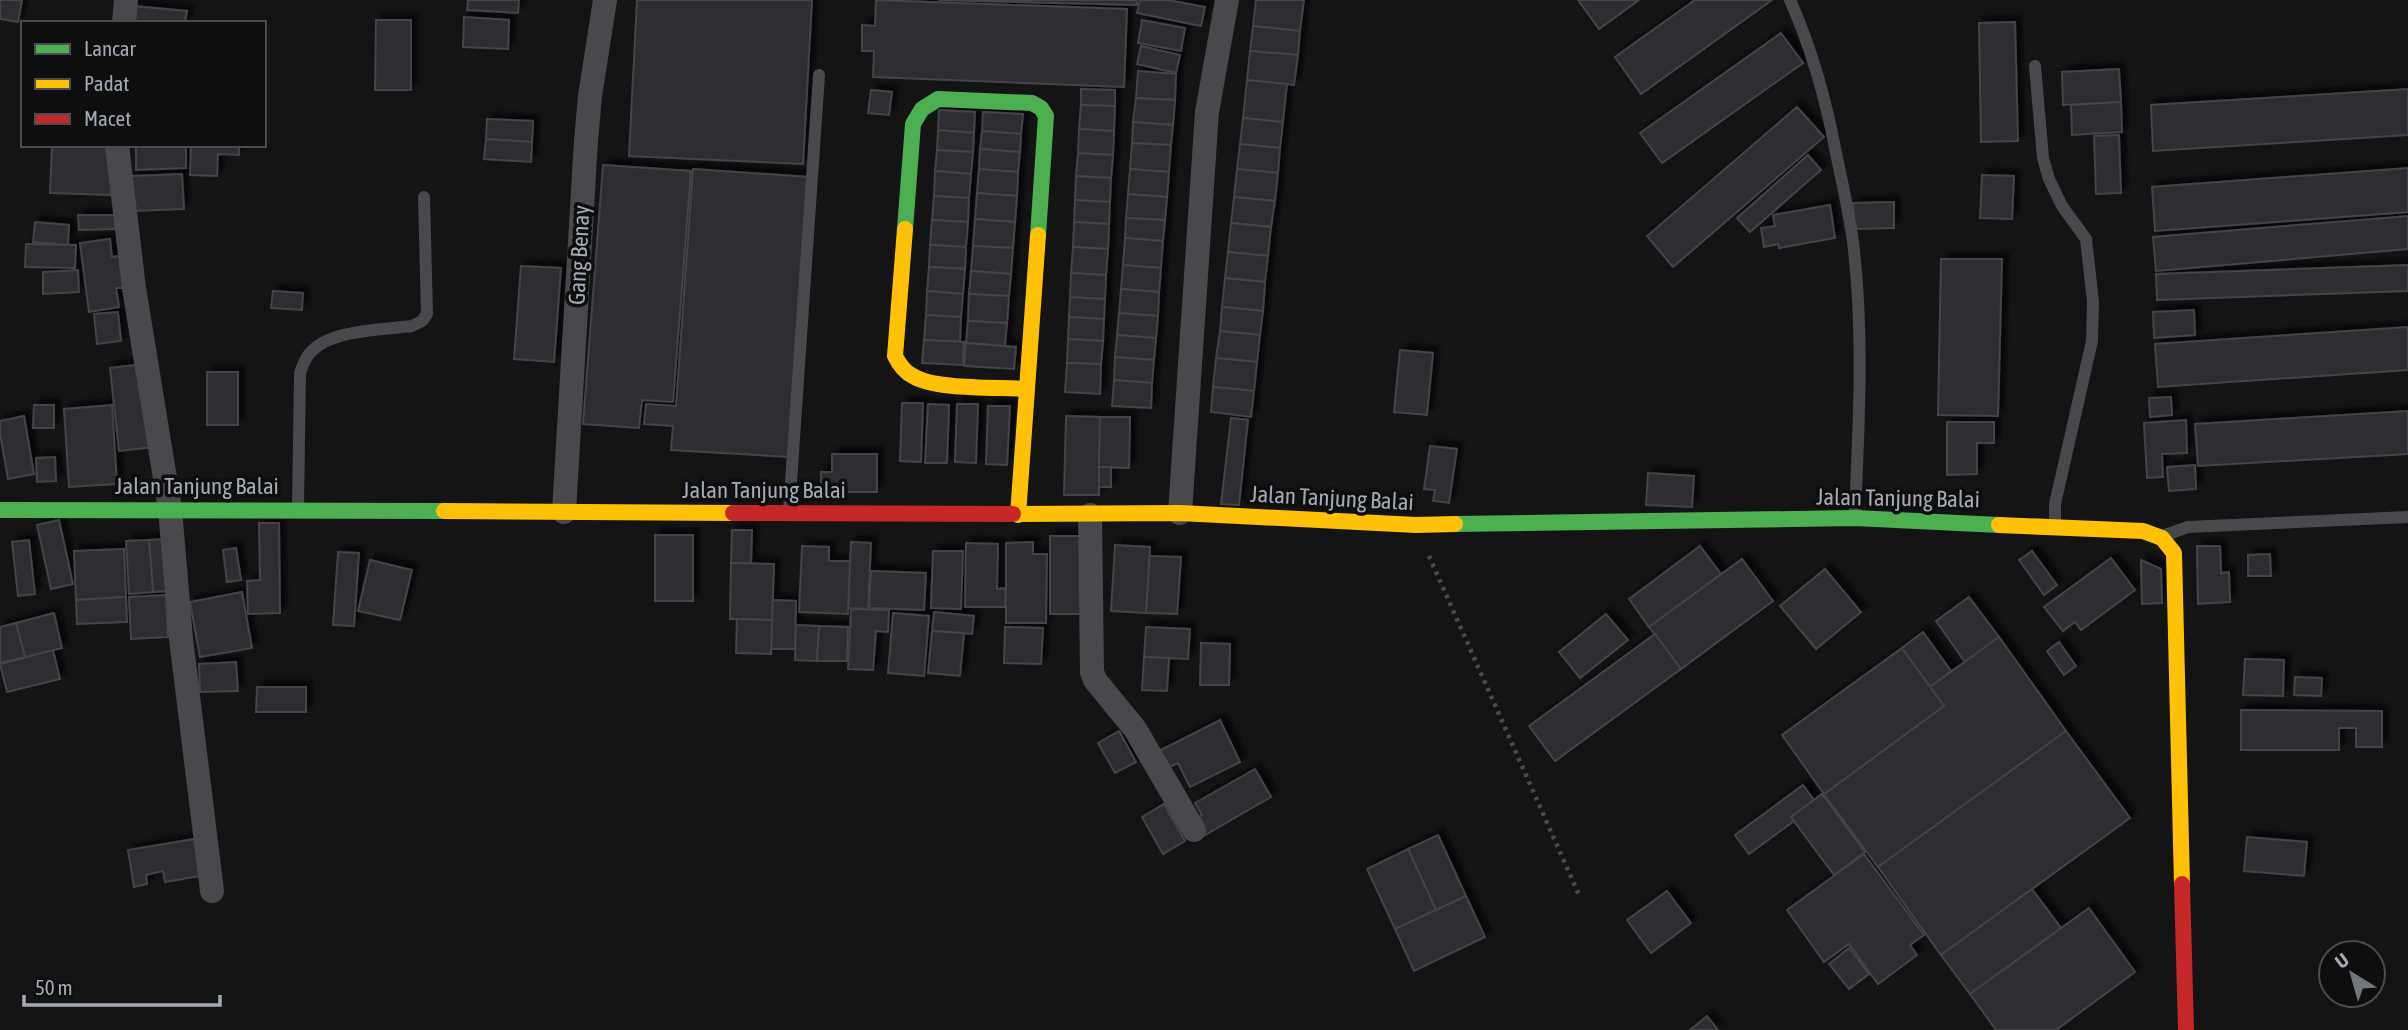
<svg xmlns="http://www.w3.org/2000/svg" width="2408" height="1030" font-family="'Asap Condensed',sans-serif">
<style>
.building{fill:#2e2e30;stroke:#424448;stroke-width:2;filter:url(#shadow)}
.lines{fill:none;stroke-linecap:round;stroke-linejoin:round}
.path{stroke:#4a4b4e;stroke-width:4.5;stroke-dasharray:3.5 5;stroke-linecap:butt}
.lane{stroke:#48494c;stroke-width:12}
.street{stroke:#48494c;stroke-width:24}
.fast{stroke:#4caf50;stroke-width:16}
.slow{stroke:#ffc107;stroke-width:16}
.jam{stroke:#c62828;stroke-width:16}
.labels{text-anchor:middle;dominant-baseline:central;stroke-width:7;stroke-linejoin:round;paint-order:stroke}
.street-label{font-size:23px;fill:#a4aab5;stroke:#0e0e0f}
</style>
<defs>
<filter id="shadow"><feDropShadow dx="6" dy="-6" stdDeviation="2" flood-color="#0009"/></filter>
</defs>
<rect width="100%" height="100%" fill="#141414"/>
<!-- building -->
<g class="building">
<polygon points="0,0 22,0 18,22 0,19"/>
<polygon points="468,0 519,0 518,13 467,10"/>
<polygon points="637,0 812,0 803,164 629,156"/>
<polygon points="876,0 1127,9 1124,87 873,77 874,51 862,51 862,25 875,26"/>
<polygon points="938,0 1137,0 1137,5"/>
<polygon points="1140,0 1168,0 1205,7 1201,26 1137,13"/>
<polygon points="1256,0 1304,0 1300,31 1253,26"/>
<polygon points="1578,0 1639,0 1599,29"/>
<polygon points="1695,0 1772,0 1641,94 1615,57"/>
<polygon points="133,6 187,11 185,23 132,23"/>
<polygon points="464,17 509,20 508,49 463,47"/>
<polygon points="376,20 411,20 411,90 375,90"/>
<polygon points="1142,20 1185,28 1181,51 1138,43"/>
<polygon points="2015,22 2018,141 1981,142 1979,23"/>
<polygon points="1253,26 1300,31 1298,55 1250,51"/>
<polygon points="1781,33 1803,63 1662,163 1640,133"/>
<polygon points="1141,46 1180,55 1176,73 1137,64"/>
<polygon points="1250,51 1298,55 1294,85 1247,80"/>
<polygon points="2119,69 2121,102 2063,105 2062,72"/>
<polygon points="1138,71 1176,74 1175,100 1136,98"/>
<polygon points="1247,80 1287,84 1283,122 1243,118"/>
<polygon points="1081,89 1115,90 1115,106 1081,105"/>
<polygon points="2408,89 2408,135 2153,151 2151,105"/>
<polygon points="871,90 892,92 889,115 868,113"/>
<polygon points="1136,98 1175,100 1173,125 1133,122"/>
<polygon points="2121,102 2122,132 2072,135 2071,105"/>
<polygon points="1081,105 1115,106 1114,131 1079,129"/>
<polygon points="1797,107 1824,137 1673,267 1647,236"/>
<polygon points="939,110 975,112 974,133 938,130"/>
<polygon points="983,112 1023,114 1021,134 982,131"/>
<polygon points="1243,118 1283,122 1280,148 1240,144"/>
<polygon points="487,119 533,121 532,142 486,139"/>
<polygon points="1133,122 1173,125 1171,145 1132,143"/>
<polygon points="1079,129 1114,131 1113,155 1078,153"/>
<polygon points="938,130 974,133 973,152 937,150"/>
<polygon points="982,131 1021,134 1020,152 980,149"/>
<polygon points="2119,135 2121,193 2096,194 2094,136"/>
<polygon points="486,139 532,142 531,162 484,159"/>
<polygon points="1132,143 1171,145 1169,172 1130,169"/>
<polygon points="1240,144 1280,148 1278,173 1237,169"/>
<polygon points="52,145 113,147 111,195 50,193"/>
<polygon points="136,145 186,145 186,168 136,170"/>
<polygon points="191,145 239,145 239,155 218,154 217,176 190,175"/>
<polygon points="980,149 1020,152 1018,172 979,169"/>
<polygon points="937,150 973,152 971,174 935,171"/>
<polygon points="1078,153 1113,155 1111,178 1076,176"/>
<polygon points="1808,155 1821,170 1750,232 1737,218"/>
<polygon points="603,165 691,171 673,402 642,400 639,428 583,424"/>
<polygon points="2408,168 2408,212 2155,231 2152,187"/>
<polygon points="693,169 809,177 789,457 671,450 673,426 644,424 646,404 676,406"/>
<polygon points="979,169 1018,172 1017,196 977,193"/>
<polygon points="1130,169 1169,172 1167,197 1128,194"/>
<polygon points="1237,169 1278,173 1275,201 1234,197"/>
<polygon points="935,171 971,174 969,198 934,196"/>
<polygon points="182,174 184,209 133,211 132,176"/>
<polygon points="1982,175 2014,176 2012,219 1980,218"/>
<polygon points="1076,176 1111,178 1110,202 1075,200"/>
<polygon points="977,193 1017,196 1015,222 975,219"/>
<polygon points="1128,194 1167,197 1165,220 1126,218"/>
<polygon points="934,196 969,198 968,222 932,220"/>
<polygon points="1234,197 1275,201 1271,227 1231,223"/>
<polygon points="1075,200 1110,202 1109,224 1074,222"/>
<polygon points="1894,202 1894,228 1854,229 1853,203"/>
<polygon points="1830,205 1835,238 1779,248 1778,244 1764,247 1761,228 1775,226 1773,215"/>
<polygon points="78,215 115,215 115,229 79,230"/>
<polygon points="2408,216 2408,249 2156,271 2153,237"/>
<polygon points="1126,218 1165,220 1163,241 1125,238"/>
<polygon points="975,219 1015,222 1013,248 973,246"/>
<polygon points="932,220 968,222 966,247 930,245"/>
<polygon points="35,222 69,225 68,245 33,242"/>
<polygon points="1074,222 1109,224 1108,249 1073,247"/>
<polygon points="1231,223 1271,227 1268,256 1228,252"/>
<polygon points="1125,238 1163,241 1161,268 1123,265"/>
<polygon points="110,239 112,257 119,256 124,288 116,288 119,307 89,312 80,243"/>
<polygon points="26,244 76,245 75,268 25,267"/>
<polygon points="930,245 966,247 965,269 929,267"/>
<polygon points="973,246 1013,248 1011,274 971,271"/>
<polygon points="1073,247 1108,249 1106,275 1071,273"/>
<polygon points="1228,252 1268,256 1265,282 1225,278"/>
<polygon points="1941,259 2002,259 1998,416 1938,415"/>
<polygon points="1123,265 1161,268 1159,292 1121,289"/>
<polygon points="2408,265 2408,291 2157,300 2156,274"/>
<polygon points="521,266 561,268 554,362 514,359"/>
<polygon points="929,267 965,269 963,294 927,291"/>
<polygon points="78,270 79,292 43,294 43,272"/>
<polygon points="971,271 1011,274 1009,296 969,294"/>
<polygon points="1071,273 1106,275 1105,299 1070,297"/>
<polygon points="1225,278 1265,282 1263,311 1222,307"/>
<polygon points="1121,289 1159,292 1158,316 1119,313"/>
<polygon points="273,291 303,293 302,310 271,308"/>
<polygon points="927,291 963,294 961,317 926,315"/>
<polygon points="969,294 1009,296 1007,323 968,321"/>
<polygon points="1070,297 1105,299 1104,319 1069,317"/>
<polygon points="1222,307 1263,311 1260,335 1220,331"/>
<polygon points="2194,310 2195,335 2154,338 2153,312"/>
<polygon points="118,312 121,341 97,344 94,314"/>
<polygon points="1119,313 1158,316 1156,338 1117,335"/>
<polygon points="926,315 961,317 960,342 924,340"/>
<polygon points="1069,317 1104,319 1103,341 1068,339"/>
<polygon points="968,321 1007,323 1005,346 966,343"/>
<polygon points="2408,327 2408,370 2158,387 2155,344"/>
<polygon points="1220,331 1260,335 1257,362 1216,358"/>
<polygon points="1117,335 1156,338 1154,360 1115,357"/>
<polygon points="1068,339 1103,341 1101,364 1067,363"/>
<polygon points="924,340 964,342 963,365 922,363"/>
<polygon points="966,343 1016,347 1014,369 964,366"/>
<polygon points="1400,350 1433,353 1427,415 1394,412"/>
<polygon points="1115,357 1154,360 1152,383 1114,380"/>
<polygon points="1216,358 1257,362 1254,391 1213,387"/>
<polygon points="1067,363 1101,364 1100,394 1065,392"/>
<polygon points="144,364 154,447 119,451 110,368"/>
<rect x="207" y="372" width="31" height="53"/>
<polygon points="1114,380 1152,383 1151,408 1112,406"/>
<polygon points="1213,387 1254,391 1251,417 1211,412"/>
<polygon points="2171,397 2172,415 2150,417 2149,398"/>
<polygon points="902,403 923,403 921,462 900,461"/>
<polygon points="928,404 949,405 947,463 925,463"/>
<polygon points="957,404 978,404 976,463 955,462"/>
<polygon points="34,405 54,405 54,428 33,428"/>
<polygon points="112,405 117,484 69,487 64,409"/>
<polygon points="988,406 1010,406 1007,465 986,464"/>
<polygon points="2408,411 2408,454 2198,466 2195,424"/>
<polygon points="24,416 34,474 8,479 0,434 0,421"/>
<polygon points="1066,416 1100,417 1099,495 1064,495"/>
<polygon points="1100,417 1130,417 1129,468 1099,467"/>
<polygon points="1231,418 1248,420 1239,505 1221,504"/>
<polygon points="2186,420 2187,453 2162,454 2163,477 2147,478 2144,423"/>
<polygon points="1947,422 1994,422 1994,443 1977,443 1977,474 1947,475"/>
<polygon points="1430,446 1457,449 1449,503 1433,501 1435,490 1424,489"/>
<polygon points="832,454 877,454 877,492 821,492 821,472 832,472"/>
<polygon points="55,457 56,481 37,482 36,458"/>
<polygon points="2195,465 2196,489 2169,491 2167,467"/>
<rect x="1099" y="467" width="12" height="20"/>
<polygon points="1648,473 1694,476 1692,507 1646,505"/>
<polygon points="59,520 73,584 51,589 37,525"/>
<polygon points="259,523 279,523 280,613 248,614 247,581 260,580"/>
<polygon points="732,530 752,530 751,564 731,563"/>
<rect x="655" y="535" width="38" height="66"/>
<polygon points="1050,536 1089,536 1088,614 1050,614"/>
<polygon points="169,539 172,591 153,592 149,540"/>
<polygon points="29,540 35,594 18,596 12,542"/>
<polygon points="149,540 153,592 129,594 126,541"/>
<polygon points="851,542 871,543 868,609 848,608"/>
<polygon points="1033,542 1033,554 1047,554 1046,623 1006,623 1006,543"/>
<polygon points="966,543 998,544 997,589 1006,588 1005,607 965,607"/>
<polygon points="1115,545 1150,547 1146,613 1111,611"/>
<polygon points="802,546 829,547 829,561 850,561 848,614 799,612"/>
<polygon points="1700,546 1721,574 1649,627 1629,599"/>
<polygon points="2197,546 2220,546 2221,573 2229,572 2230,602 2198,604"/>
<polygon points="236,548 241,580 227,582 223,550"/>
<polygon points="124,549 126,597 76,600 74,551"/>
<polygon points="933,551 963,551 961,609 931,608"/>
<polygon points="2032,551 2057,585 2044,595 2019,560"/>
<polygon points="338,552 359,553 354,626 333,625"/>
<polygon points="2270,554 2271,576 2248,576 2248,555"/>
<polygon points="1150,556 1181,557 1177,614 1146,613"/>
<polygon points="2111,558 2135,590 2081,630 2075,622 2063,631 2044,607"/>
<polygon points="1742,559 1773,601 1681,669 1649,627"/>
<polygon points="370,560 412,570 400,620 358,611"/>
<polygon points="2141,560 2161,569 2162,603 2142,604"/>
<polygon points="731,563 774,564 772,620 730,619"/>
<polygon points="1825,569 1861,612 1816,649 1780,606"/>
<polygon points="871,571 926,573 924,610 869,608"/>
<polygon points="242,592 252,648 200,657 190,602"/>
<polygon points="166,595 168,637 131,639 129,597"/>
<polygon points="126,597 127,622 77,624 76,600"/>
<polygon points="1969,597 1999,637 1965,662 1936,621"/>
<polygon points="773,600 796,601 795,649 771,649"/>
<polygon points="851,609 889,610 888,632 876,631 873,670 848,669"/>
<polygon points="934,612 974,616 972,634 932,631"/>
<polygon points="54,613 62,648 25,657 16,623"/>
<polygon points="893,613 929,616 924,676 888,673"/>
<polygon points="1606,614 1628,640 1580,678 1559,652"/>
<polygon points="737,619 772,620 771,654 736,653"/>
<polygon points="16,623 25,657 0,663 0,627"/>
<polygon points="796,625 819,626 817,661 795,660"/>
<polygon points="819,626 848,627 847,661 817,661"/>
<polygon points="1005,627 1043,628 1041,664 1004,663"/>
<polygon points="1146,627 1190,629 1188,659 1144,657"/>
<polygon points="932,631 964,633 960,676 928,673"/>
<polygon points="1923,632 1951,671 1930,687 1902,648"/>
<polygon points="1655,634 1681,669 1555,761 1529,726"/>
<polygon points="1999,637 2066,731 1878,867 1824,794 1944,706 1930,687"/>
<polygon points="2059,642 2076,666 2064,675 2047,651"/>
<polygon points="1201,643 1230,644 1229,685 1200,685"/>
<polygon points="1902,648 1944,706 1824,794 1782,735"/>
<polygon points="53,650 60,679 7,692 0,664"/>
<polygon points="1144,657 1169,658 1167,691 1142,690"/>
<polygon points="2245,659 2284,660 2283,696 2243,695"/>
<polygon points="236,662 238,691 200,692 199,664"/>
<polygon points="2295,677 2322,678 2321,696 2294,695"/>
<polygon points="257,687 306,687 306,712 256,712"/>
<polygon points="2241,710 2382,711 2382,747 2356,747 2356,728 2339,728 2339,750 2241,750"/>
<polygon points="1220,720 1240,762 1190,787 1178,763 1166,769 1157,752"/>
<polygon points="1119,731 1136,762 1115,773 1098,743"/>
<polygon points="2066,731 2130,818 1941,955 1878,867"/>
<polygon points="1255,769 1271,797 1205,835 1196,818 1202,815 1195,803"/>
<polygon points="1803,785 1814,800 1791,817 1794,821 1749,854 1735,835"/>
<polygon points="1822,794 1865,852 1834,875 1791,817"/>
<polygon points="1164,804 1185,841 1163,854 1142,817"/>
<polygon points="1438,835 1466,896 1436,910 1408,849"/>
<polygon points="2247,837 2307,842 2304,876 2244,871"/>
<polygon points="200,838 206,875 165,882 163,871 146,875 147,884 134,887 128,850"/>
<polygon points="1408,849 1436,910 1395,929 1367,869"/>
<polygon points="1864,854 1924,935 1910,945 1917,955 1878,984 1849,944 1824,962 1787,910"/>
<polygon points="2032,889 2061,928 1970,994 1941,955"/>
<polygon points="1667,891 1691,923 1651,953 1627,920"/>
<polygon points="1466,896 1485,937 1414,971 1395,929"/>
<polygon points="2089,908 2135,972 2056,1030 1996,1030 1970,994"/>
<polygon points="1849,948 1869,974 1849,989 1829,964"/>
<polygon points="1707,1016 1718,1030 1690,1030"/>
</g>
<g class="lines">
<!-- path -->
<polyline class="path" points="1429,556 1579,895"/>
<!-- lane -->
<g class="lane">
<path d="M1790,0C1812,49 1826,100 1836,153C1842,182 1849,212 1853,242C1864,332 1859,423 1855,514"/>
<polyline points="2035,66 2043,158 2049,179 2062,206 2086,239 2093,302 2092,341 2055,504 2055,525"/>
<path d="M298,507L300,373C302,368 304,361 307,357C325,329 382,330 412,326L422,321L427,314L424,197"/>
<polyline points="789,511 819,75"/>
<polyline points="2165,535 2188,527 2408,517"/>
</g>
<!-- street -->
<g class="street">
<polyline points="124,23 126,0"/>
<polyline points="117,145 134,288 170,509 181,639 212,891"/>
<polyline points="564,512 586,141 590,96 605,0"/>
<polyline points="1180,513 1207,112 1227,0"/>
<polyline points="1090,515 1092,672 1095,680 1135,729 1194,830"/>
</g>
<!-- fast -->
<g class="fast">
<polyline points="905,229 913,124 922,109 938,99 1032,103 1041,108 1046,116 1038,235"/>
<polyline points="0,510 444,511"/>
<polyline points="1455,524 1855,518 1999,525"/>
</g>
<!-- slow -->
<g class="slow">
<path d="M905,229L895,356C899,364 904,372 913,376C935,390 998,387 1026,389"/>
<polyline points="444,511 733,513"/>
<polyline points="1013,514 1180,513 1416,525 1455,524"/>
<polyline points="1018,515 1038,235"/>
<polyline points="1999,525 2143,531 2162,538 2174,553 2182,884"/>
</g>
<!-- jam -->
<g class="jam">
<polyline points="733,513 1013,514"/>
<polyline points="2182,884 2186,1030"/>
</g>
</g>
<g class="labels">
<!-- street labels -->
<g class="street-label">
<text transform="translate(579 255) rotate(-87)">Gang Benay</text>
<text x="197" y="486">Jalan Tanjung Balai</text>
<text x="764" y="490">Jalan Tanjung Balai</text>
<text transform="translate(1332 498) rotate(3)">Jalan Tanjung Balai</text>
<text transform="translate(1898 498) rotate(1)">Jalan Tanjung Balai</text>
</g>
</g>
<!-- legend -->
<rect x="21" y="21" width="245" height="126" fill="#0e0e0f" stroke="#4a4c51" stroke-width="2"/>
<rect x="35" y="44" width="35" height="10" fill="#4caf50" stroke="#4a4c51" stroke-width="2"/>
<text x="84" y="56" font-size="21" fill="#a4aab5">Lancar</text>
<rect x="35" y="79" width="35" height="10" fill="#ffc107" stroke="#4a4c51" stroke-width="2"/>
<text x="84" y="91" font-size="21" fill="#a4aab5">Padat</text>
<rect x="35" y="114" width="35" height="10" fill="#c62828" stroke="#4a4c51" stroke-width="2"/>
<text x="84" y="126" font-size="21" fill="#a4aab5">Macet</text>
<!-- north arrow -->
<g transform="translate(2352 974) rotate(323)"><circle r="33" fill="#0e0e0f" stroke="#4a4c51" stroke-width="2"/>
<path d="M0-5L12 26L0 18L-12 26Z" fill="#72767d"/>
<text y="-10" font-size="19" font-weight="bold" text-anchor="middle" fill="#a4aab5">U</text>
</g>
<!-- scale -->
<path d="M24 995v10h196v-10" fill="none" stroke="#a4aab5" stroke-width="3.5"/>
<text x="35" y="995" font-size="21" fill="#a4aab5" stroke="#0e0e0f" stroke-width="5" paint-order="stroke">50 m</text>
</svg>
